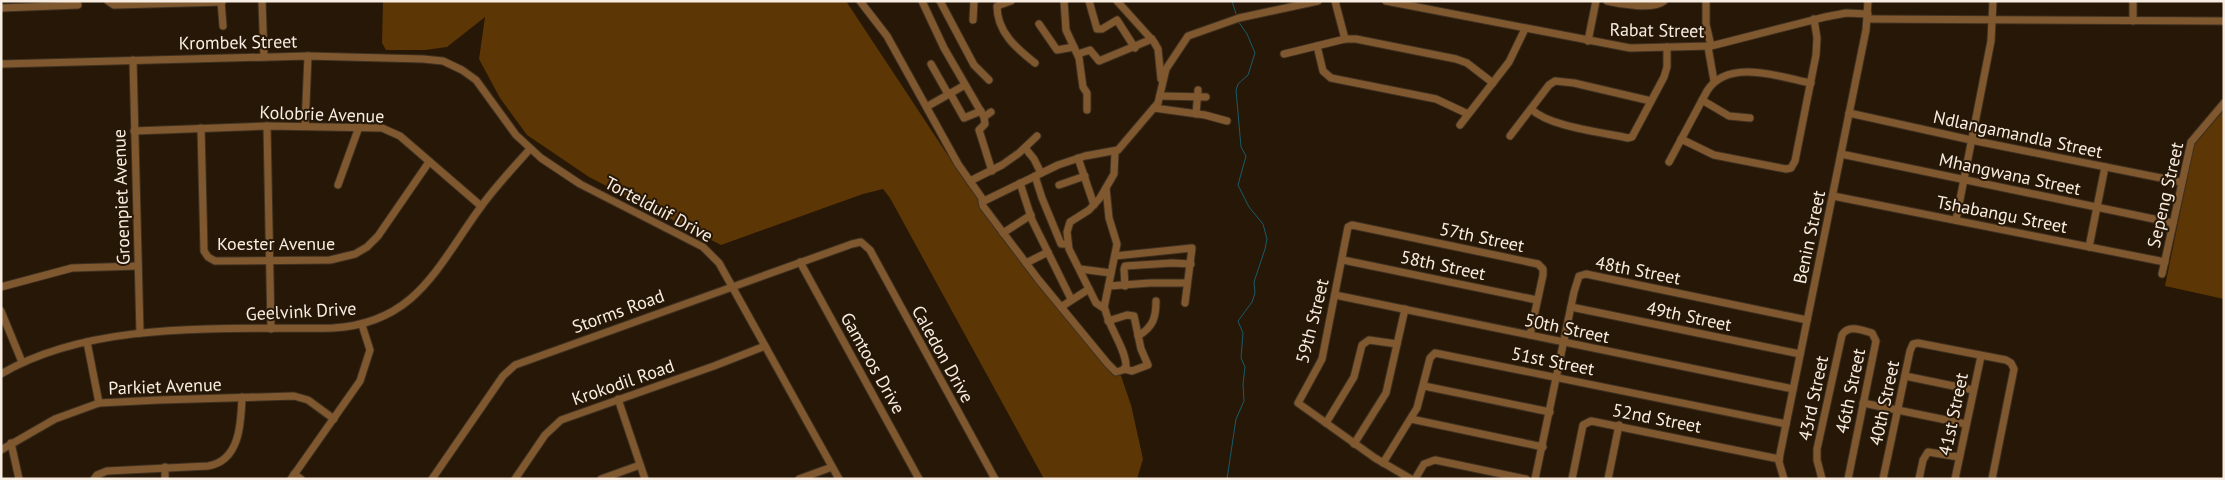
<svg xmlns="http://www.w3.org/2000/svg" width="2225" height="480" font-family="'PT Sans',sans-serif">
<style>
.green{fill:#5d3605}
.lines{fill:none;stroke-linecap:round;stroke-linejoin:round}
.stream{stroke:#195b69;stroke-width:1}
.minor-casing{stroke:#3f3121;stroke-width:9}
.minor{stroke:#80582f;stroke-width:7}
.labels{text-anchor:middle;dominant-baseline:central;stroke-width:4;stroke-linejoin:round;paint-order:stroke}
.street-label{font-size:18px;fill:#f8ede2;stroke:#261707}
</style>
<rect width="100%" height="100%" fill="#261707"/>
<!-- green -->
<g class="green">
<polygon points="383,1 846,1 955,166 1016,247 1121,376 1131,405 1143,459 1137,479 1044,479 890,198 883,189 863,194 721,245 589,177 527,135 500,98 479,59 485,17 447,47 425,50 386,50 382,43"/>
<polygon points="2224,110 2224,299 2165,286 2194,145"/>
</g>
<g class="lines">
<!-- stream -->
<g class="stream">
<polyline points="1232,1 1237,17"/>
<polyline points="1227,479 1236,419 1244,401 1243,384 1245,367 1241,358 1243,333 1238,321 1252,302 1255,293 1254,282 1265,249 1267,239 1263,224 1249,207 1238,185 1246,156 1241,147 1236,90 1238,84 1248,75 1255,53 1247,34 1238,21"/>
</g>
<defs>
<g id="minor">
<polyline points="108,1 114,5 222,2"/>
<polyline points="221,1 223,26"/>
<polyline points="262,1 264,57"/>
<polyline points="860,1 887,36 958,164 984,201 1058,165 1085,156 1118,150 1158,103 1166,69 1188,36 1239,18 1318,1"/>
<polyline points="922,1 944,48 984,117 985,124 979,130 992,171"/>
<polyline points="940,1 974,65 989,80"/>
<path d="M1011,1L997,6C997,32 1016,48 1035,63"/>
<polyline points="1064,1 1066,30 1079,58 1083,87 1087,93 1087,110"/>
<polyline points="1089,1 1097,29 1102,29 1117,20 1135,48"/>
<polyline points="1117,1 1154,42 1158,49 1161,79"/>
<polyline points="1335,1 1345,39"/>
<polyline points="1386,1 1630,48 1711,46 1825,17 1846,13 1868,14"/>
<path d="M1607,1C1620,4 1653,10 1664,1"/>
<polyline points="1706,1 1706,24 1711,46"/>
<polyline points="1,8 78,5"/>
<polyline points="1868,19 2224,21"/>
<polyline points="973,20 974,1"/>
<polyline points="2133,21 2133,1"/>
<polyline points="1039,24 1057,50 1074,47"/>
<polyline points="1588,41 1596,1"/>
<polyline points="1317,46 1323,71 1331,78 1436,99 1468,114"/>
<polyline points="1708,47 1714,81"/>
<polyline points="1078,54 1090,50 1099,61 1152,39"/>
<polyline points="1284,54 1345,39 1356,39 1456,59 1467,63 1493,83"/>
<polyline points="133,60 140,333"/>
<polyline points="1,64 308,56 423,59 443,61 462,70 476,80 516,135 541,158 580,184 703,247 719,263 839,479"/>
<polyline points="931,64 948,94"/>
<polyline points="950,93 964,118 981,111"/>
<polyline points="1160,96 1206,97"/>
<polyline points="1702,100 1729,116 1750,118"/>
<polyline points="928,106 965,85"/>
<polyline points="1154,108 1205,115 1227,121"/>
<path d="M1531,109C1550,127 1601,132 1628,138L1632,137L1664,77L1667,67V47"/>
<polyline points="1849,113 1971,140 2181,182"/>
<polyline points="1196,114 1198,90"/>
<polyline points="984,117 991,112"/>
<polyline points="1460,125 1509,62 1525,29"/>
<polyline points="267,126 271,329"/>
<polyline points="305,126 308,56"/>
<polyline points="201,128 204,251 208,257 215,261 330,260 355,254 367,247 378,236 429,162"/>
<polyline points="134,131 267,126 382,128 400,136 481,206"/>
<polyline points="1510,136 1549,85 1555,81 1574,83 1651,101"/>
<polyline points="1681,139 1714,155 1786,169 1791,168 1795,161 1816,55 1817,38 1814,19"/>
<polyline points="1025,148 1034,159 1041,173"/>
<polyline points="1841,154 2173,223"/>
<polyline points="1078,158 1094,205"/>
<path d="M1669,162L1707,91C1728,58 1780,77 1811,83"/>
<polyline points="1035,176 1042,198 1061,244 1067,244"/>
<polyline points="970,181 1002,165 1019,153 1037,136"/>
<polyline points="1020,183 1032,220 1071,299"/>
<polyline points="338,185 359,127"/>
<polyline points="1059,185 1085,176"/>
<polyline points="1833,196 2165,262"/>
<path d="M982,201L983,206L1038,279L1108,364L1116,372L1123,370L1126,366C1126,349 1109,328 1105,309L1096,303L1069,249L1067,232L1070,222L1089,210L1100,198L1114,174L1115,152"/>
<polyline points="1956,220 1991,41 1993,1"/>
<polyline points="1003,233 1031,215"/>
<polyline points="2089,247 2105,167"/>
<polyline points="1115,256 1192,248 1185,303"/>
<polyline points="1343,260 1537,300"/>
<polyline points="800,262 919,479"/>
<polyline points="1026,263 1048,252"/>
<polyline points="1080,269 1111,273"/>
<polyline points="2162,274 2191,142 2224,103"/>
<polyline points="1109,286 1150,283 1187,283"/>
<polyline points="1125,286 1124,269 1125,266 1172,263 1191,264"/>
<polyline points="1,287 72,268 138,266"/>
<polyline points="1335,295 1793,389"/>
<polyline points="1061,307 1089,289"/>
<polyline points="1571,307 1800,354"/>
<polyline points="1104,308 1117,244 1109,218 1106,188"/>
<polyline points="1,311 22,362"/>
<polyline points="1108,321 1127,315 1134,316 1141,349 1148,365 1132,371 1124,369"/>
<path d="M1138,336C1153,327 1156,318 1156,301"/>
<polyline points="87,342 99,403"/>
<path d="M1,374C94,319 228,330 333,328C416,323 437,267 480,208C495,187 513,168 530,149"/>
<polyline points="1905,376 1973,390"/>
<polyline points="1424,386 1550,412"/>
<polyline points="618,399 645,479"/>
<polyline points="1863,403 1966,424"/>
<polyline points="1411,419 1543,447"/>
<polyline points="1326,423 1354,377 1362,345 1369,340 1397,344"/>
<polyline points="11,443 19,479"/>
<polyline points="1354,444 1386,393 1405,309"/>
<polyline points="1,450 55,419 99,403 159,400 294,396 308,400 334,419"/>
<polyline points="1383,463 1417,408 1430,358 1435,353 1786,424"/>
<polyline points="165,467 165,479"/>
<polyline points="294,474 301,479"/>
<path d="M94,479L97,475L107,471L208,466C240,461 241,423 242,397"/>
<polyline points="291,479 360,381 370,350 362,325"/>
<polyline points="432,479 503,376 515,365 852,244 861,242 870,250 995,479"/>
<polyline points="515,479 545,435 561,420 714,366 765,346"/>
<polyline points="601,479 640,465"/>
<polyline points="799,479 832,467"/>
<polyline points="1411,479 1375,458 1298,403 1322,359 1348,227 1352,225 1538,264 1543,269 1543,275 1530,335"/>
<polyline points="1415,479 1424,464 1435,460 1526,479"/>
<polyline points="1535,479 1574,292 1579,276 1586,274 1807,320"/>
<polyline points="1572,479 1583,425 1591,421 1779,459"/>
<polyline points="1608,479 1619,425"/>
<polyline points="1784,479 1779,462 1780,454 1866,30 1868,1"/>
<path d="M1822,479L1817,460V449L1842,335C1848,324 1862,330 1872,333L1876,341L1848,479"/>
<polyline points="1883,479 1910,351 1913,344 1918,343 2006,360 2011,363 2014,369 1992,479"/>
<polyline points="1919,479 1923,460 1928,452 1959,457"/>
<polyline points="1955,479 1981,356"/>
</g>
</defs>
<!-- minor casing -->
<use href="#minor" class="minor-casing"/>
<!-- minor -->
<use href="#minor" class="minor"/>
</g>
<g class="labels">
<!-- street labels -->
<g class="street-label">
<text transform="translate(1657 30) rotate(1)">Rabat Street</text>
<text transform="translate(238 42) rotate(-1)">Krombek Street</text>
<text transform="translate(322 114) rotate(2)">Kolobrie Avenue</text>
<text transform="translate(2018 134) rotate(12)">Ndlangamandla Street</text>
<text transform="translate(2010 174) rotate(12)">Mhangwana Street</text>
<text transform="translate(2165 195) rotate(-77)">Sepeng Street</text>
<text transform="translate(121 197) rotate(-92)">Groenpiet Avenue</text>
<text transform="translate(659 209) rotate(28)">Tortelduif Drive</text>
<text transform="translate(2002 214) rotate(11)">Tshabangu Street</text>
<text transform="translate(1482 237) rotate(12)">57th Street</text>
<text transform="translate(1809 237) rotate(-78)">Benin Street</text>
<text x="276" y="243">Koester Avenue</text>
<text transform="translate(1443 265) rotate(12)">58th Street</text>
<text transform="translate(1638 270) rotate(11)">48th Street</text>
<text transform="translate(301 311) rotate(-3)">Geelvink Drive</text>
<text transform="translate(618 311) rotate(-20)">Storms Road</text>
<text transform="translate(1689 316) rotate(12)">49th Street</text>
<text transform="translate(1312 321) rotate(-76)">59th Street</text>
<text transform="translate(1567 328) rotate(12)">50th Street</text>
<text transform="translate(943 354) rotate(61)">Caledon Drive</text>
<text transform="translate(1553 361) rotate(11)">51st Street</text>
<text transform="translate(873 363) rotate(61)">Gamtoos Drive</text>
<text transform="translate(623 382) rotate(-19)">Krokodil Road</text>
<text transform="translate(165 386) rotate(-2)">Parkiet Avenue</text>
<text transform="translate(1850 391) rotate(-78)">46th Street</text>
<text transform="translate(1813 398) rotate(-78)">43rd Street</text>
<text transform="translate(1884 403) rotate(-78)">40th Street</text>
<text transform="translate(1953 414) rotate(-78)">41st Street</text>
<text transform="translate(1657 418) rotate(11)">52nd Street</text>
</g>
</g>
<!-- border -->
<rect width="2225" height="480" fill="none" stroke="#f8ede2" stroke-width="5"/>
</svg>
